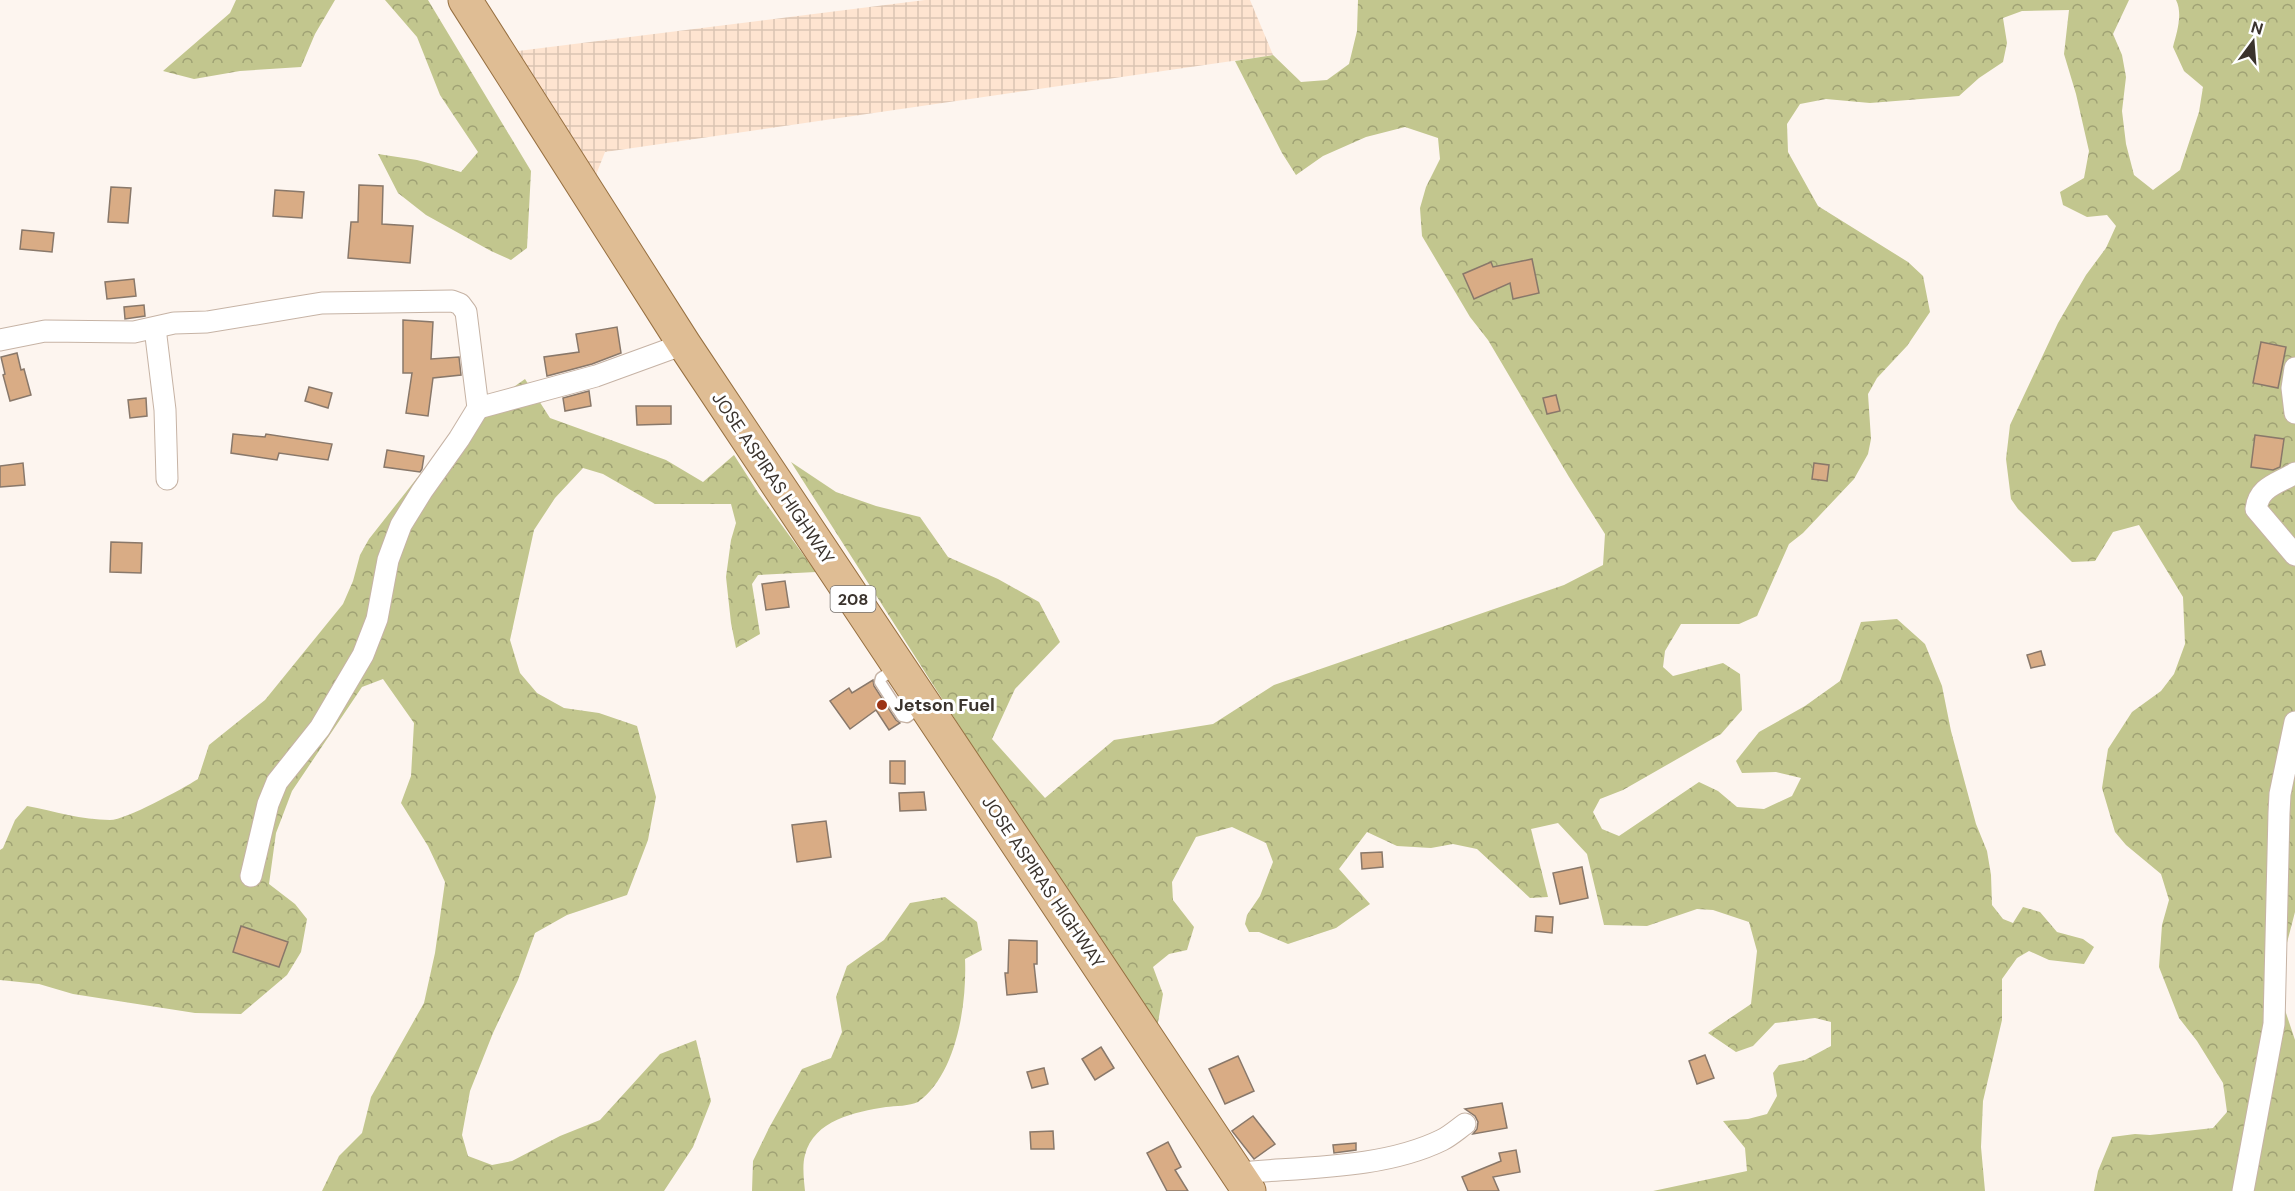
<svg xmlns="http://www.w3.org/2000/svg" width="2295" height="1191" font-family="'DM Sans',sans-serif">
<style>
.industrial{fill:url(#industrial-grid)}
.forest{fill:url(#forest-crowns)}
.building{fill:#d9ac85;stroke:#89786a;stroke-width:1.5}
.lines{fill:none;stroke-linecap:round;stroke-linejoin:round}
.lane-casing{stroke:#c6b3a5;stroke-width:13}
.street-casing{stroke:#c6b3a5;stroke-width:23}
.primary-casing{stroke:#977041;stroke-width:35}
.lane{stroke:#fff;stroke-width:10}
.street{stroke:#fff;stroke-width:21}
.primary{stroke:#dfbd94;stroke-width:33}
.poi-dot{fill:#9b3315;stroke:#fff;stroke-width:2}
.labels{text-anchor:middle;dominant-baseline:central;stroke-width:6;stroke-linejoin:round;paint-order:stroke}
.shield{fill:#fff;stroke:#75706c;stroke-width:1.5}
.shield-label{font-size:16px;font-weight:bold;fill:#3a332d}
.street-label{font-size:18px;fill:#3a332d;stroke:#fff}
.poi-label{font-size:18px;font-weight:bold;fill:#3a332d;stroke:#fff;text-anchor:start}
</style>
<defs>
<pattern id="industrial-grid" width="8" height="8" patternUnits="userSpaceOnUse" patternTransform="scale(1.5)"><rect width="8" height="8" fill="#fee4d0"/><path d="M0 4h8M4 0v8" fill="none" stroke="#dac4b3"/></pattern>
<pattern id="forest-crowns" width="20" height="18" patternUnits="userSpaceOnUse" patternTransform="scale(1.5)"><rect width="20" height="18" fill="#c2c68e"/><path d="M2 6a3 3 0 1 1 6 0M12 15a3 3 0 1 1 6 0" fill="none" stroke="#9fa174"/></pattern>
</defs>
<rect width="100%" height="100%" fill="#fdf5ef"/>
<!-- industrial -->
<polygon class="industrial" points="925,0 1250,0 1273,55 605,152 594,180 510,52"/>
<!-- forest -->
<g class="forest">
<polygon points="236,0 335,0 315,34 301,67 240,71 194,79 163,71 230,13"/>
<polygon points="385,0 428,0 531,171 527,248 511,260 491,251 426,215 398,193 378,154 417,160 461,172 478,152 440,95 417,37"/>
<path d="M1358,0H2129L2113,34L2122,55L2126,77L2122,111L2126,144L2134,175L2153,190L2180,170L2199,112L2203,87L2184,71L2173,47C2177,32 2183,14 2176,0H2295V912L2282,962L2283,1004L2295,1040V1191H2094L2098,1171L2112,1137L2135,1134L2150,1135L2213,1128L2227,1112L2223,1083L2197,1041L2179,1018L2159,967L2162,925L2169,900L2161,874L2126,845L2115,832L2102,788L2108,749L2132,712L2161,691L2174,674L2185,644L2183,597L2139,525L2113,532L2095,561L2072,562L2018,509L2011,499L2006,459L2010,425L2058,323L2086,275L2106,248L2116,226L2107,215L2087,217L2063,205L2060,192L2084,178L2089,151L2076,94L2064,54L2069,10L2022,11L2003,18L2007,43L2003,62L1979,78L1959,96L1870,103L1826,99L1800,104L1787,124L1788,152L1818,206L1908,262L1923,276L1930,312L1907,346L1877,378L1868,394L1871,439L1868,454L1854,479L1803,533L1789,544L1757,616L1739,624H1681L1665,651L1663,667L1673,676L1723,663L1740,674L1742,710L1721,734L1623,790L1600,799L1593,812L1602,829L1619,836L1699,782L1718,791L1737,807L1764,809L1792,796L1801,778L1776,772L1742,773L1736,761L1759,732L1805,706L1840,681L1861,622L1897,619L1925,644L1942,686L1951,731L1976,824L1987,851L1991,875L1992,905L2003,919L2013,923L2023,907L2040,912L2057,932L2083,939L2094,947L2084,964L2049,960L2029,951L2017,958L2002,979V1020L1983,1101L1981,1147L1985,1191H1653L1747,1171L1745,1148L1723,1121L1748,1119L1767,1114L1777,1096L1773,1073L1779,1065L1805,1060L1831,1046V1022L1815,1018L1775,1023L1753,1046L1736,1052L1708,1033L1751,1004L1757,951L1749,922L1713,910L1697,909L1647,926L1604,925L1587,854L1558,823L1531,829L1548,897L1530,898L1477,849L1453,844L1431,848L1397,846L1367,832L1339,869L1370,904L1336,928L1288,944L1259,932H1249L1245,924L1247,915L1260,896L1273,862L1266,843L1232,827L1196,837L1172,882L1173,900L1194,927L1187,950L1169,954L1153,967L1163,994L1157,1028L976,752L791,462L836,492L876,506L920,517L948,557L998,579L1039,602L1060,642L1015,689L992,739L1045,798L1114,740L1213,724L1274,685L1564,585L1603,565L1605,534L1569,477L1488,340L1470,317L1422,236L1420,208L1426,187L1440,159L1438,138L1405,127L1366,137L1323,156L1296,175L1282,153L1235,61L1273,55L1301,82L1327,80L1349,64L1357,31Z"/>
<path d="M525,379L550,418L666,460L703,482L734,455L759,494L816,572L758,575L752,584L760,634L736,648L731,623L726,577L731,540L736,523L731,504H655L603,474L583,468L555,498L534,530L510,640L520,673L537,693L564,708L599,713L637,726L656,797L648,840L627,895L567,915L535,933L518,980L493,1033L470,1091L462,1135L468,1156L492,1165L512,1161L560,1136L600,1120L660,1054L696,1040L711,1101L693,1147L664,1191H322L339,1156L362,1133L371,1097L424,1003L435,953L445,882L428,846L401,803L411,776L414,723L383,679L362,687L292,791L276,833L269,884L295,904L307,919L301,952L287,975L241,1014L195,1013L73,994L39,984L0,980V850L3,848L15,820L27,806C54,811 82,820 110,820C126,820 182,789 198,779L209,745L265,700L343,604L353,581L360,555L369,539L458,426Z"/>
<path d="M945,897L977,922L982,950L965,959C967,1003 957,1074 918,1102C910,1106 895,1106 886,1107C855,1112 814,1120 805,1155C802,1165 804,1181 805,1191H752L753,1161L769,1128L802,1069L831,1058L842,1032L836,997L847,966L884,940L910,903Z"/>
</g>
<!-- building -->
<g class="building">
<polygon points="359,185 383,186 382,224 413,226 410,263 348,258 351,222 358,222"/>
<polygon points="111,187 131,188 128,223 108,222"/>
<polygon points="275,190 304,192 302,218 273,216"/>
<polygon points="22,230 54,233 52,252 20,249"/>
<polygon points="1532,259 1539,293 1513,299 1510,283 1474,299 1463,274 1491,262 1493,267"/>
<polygon points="134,279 136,296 107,299 105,282"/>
<polygon points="144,305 145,316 125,319 124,307"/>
<polygon points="403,320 433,322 431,359 459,357 461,375 433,378 428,416 406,413 412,373 403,373"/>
<polygon points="617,327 621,353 592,364 547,376 544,357 579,352 576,334"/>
<polygon points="2261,342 2286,347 2278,388 2253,383"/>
<polygon points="17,353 21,370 24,369 31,395 10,401 3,375 5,374 1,357"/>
<polygon points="309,387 332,393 328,408 305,401"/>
<polygon points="589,391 591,406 565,411 563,398"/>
<polygon points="1556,395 1560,411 1547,414 1543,398"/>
<polygon points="146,398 147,416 130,418 128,400"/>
<polygon points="636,406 671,406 671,424 637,425"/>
<polygon points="233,434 265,437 266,434 332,444 328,460 279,453 277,460 231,453"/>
<polygon points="2255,435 2284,439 2280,467 2273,470 2251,467"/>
<polygon points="387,450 424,456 422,469 420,472 384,467"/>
<polygon points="23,463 25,485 0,487 0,466"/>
<polygon points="1814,463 1829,465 1827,481 1812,479"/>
<polygon points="111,542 142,543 141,573 110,572"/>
<polygon points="785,581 789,607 766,610 762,584"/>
<polygon points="2041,651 2045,665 2031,668 2027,655"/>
<polygon points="873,680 874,686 896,720 900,723 889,730 876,710 850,729 830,701 849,688 852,693"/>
<polygon points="890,761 905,761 905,784 890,783"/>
<polygon points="924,792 926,810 900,811 899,793"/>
<polygon points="826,821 831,857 797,862 792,825"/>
<polygon points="1382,852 1383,867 1362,869 1361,853"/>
<polygon points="1582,867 1588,898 1560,904 1553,873"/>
<polygon points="1536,916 1553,917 1552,933 1535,931"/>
<polygon points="241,926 288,942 279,967 233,952"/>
<polygon points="1009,940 1037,941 1037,964 1034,964 1037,992 1007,995 1005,973 1008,973"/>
<polygon points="1101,1047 1114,1068 1095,1080 1082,1059"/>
<polygon points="1705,1055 1714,1078 1697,1084 1689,1061"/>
<polygon points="1238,1056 1254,1091 1225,1104 1209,1069"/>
<polygon points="1044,1068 1048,1084 1032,1088 1027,1072"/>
<polygon points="1502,1103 1507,1128 1473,1134 1477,1129 1478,1122 1475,1116 1465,1109"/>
<polygon points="1253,1116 1275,1144 1254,1159 1232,1131"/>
<polygon points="1053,1131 1054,1149 1031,1149 1030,1132"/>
<polygon points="1168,1142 1181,1167 1175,1170 1188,1191 1167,1191 1147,1153"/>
<polygon points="1356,1143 1356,1150 1334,1153 1333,1145"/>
<polygon points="1516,1150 1520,1172 1493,1177 1499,1191 1468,1191 1462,1177 1501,1161 1499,1153"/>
</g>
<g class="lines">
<defs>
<polyline id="lane" points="896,668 881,678 880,682 902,716 907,717 922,706"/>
<g id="street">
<polyline points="155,328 165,410 167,479"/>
<polyline points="0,340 45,331 134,332 174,323 207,322 322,303 452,301 460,304 466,312 478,408 459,439 422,491 401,525 388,560 377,619 363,655 320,728 277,782 268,804 251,876"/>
<polyline points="2295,368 2292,388 2295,413"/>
<polyline points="478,408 596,376 684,344"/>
<path d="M2295,473C2278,484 2259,486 2256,509L2295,555"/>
<path d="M1238,1173C1303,1167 1383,1169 1442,1140C1450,1136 1458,1129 1465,1124"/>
<polyline points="2243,1191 2274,1024 2279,813 2280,794 2295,722"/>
</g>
<polyline id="primary" points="465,0 684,344 1249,1191"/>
</defs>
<!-- lane casing -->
<use href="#lane" class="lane-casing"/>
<!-- street casing -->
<use href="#street" class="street-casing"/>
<!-- primary casing -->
<use href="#primary" class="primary-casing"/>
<!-- lane -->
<use href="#lane" class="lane"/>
<!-- street -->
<use href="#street" class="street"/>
<!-- primary -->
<use href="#primary" class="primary"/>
</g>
<!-- markers -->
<circle class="poi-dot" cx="882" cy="705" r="6"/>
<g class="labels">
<!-- shield labels -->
<rect class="shield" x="830.5" y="586" width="45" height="26" rx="4.5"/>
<g class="shield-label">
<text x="853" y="599">208</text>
</g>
<!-- street labels -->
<g class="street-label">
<text transform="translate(773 478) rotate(56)">JOSE ASPIRAS HIGHWAY</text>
<text transform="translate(1043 882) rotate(56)">JOSE ASPIRAS HIGHWAY</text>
</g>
<!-- poi labels -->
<g class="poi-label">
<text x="894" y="705">Jetson Fuel</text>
</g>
</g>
<!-- north arrow -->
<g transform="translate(2253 42) rotate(16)" stroke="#ffffff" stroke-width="4.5" paint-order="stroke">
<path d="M0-4.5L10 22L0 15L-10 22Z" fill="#3a332d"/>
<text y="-9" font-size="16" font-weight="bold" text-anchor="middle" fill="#3a332d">N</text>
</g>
</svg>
